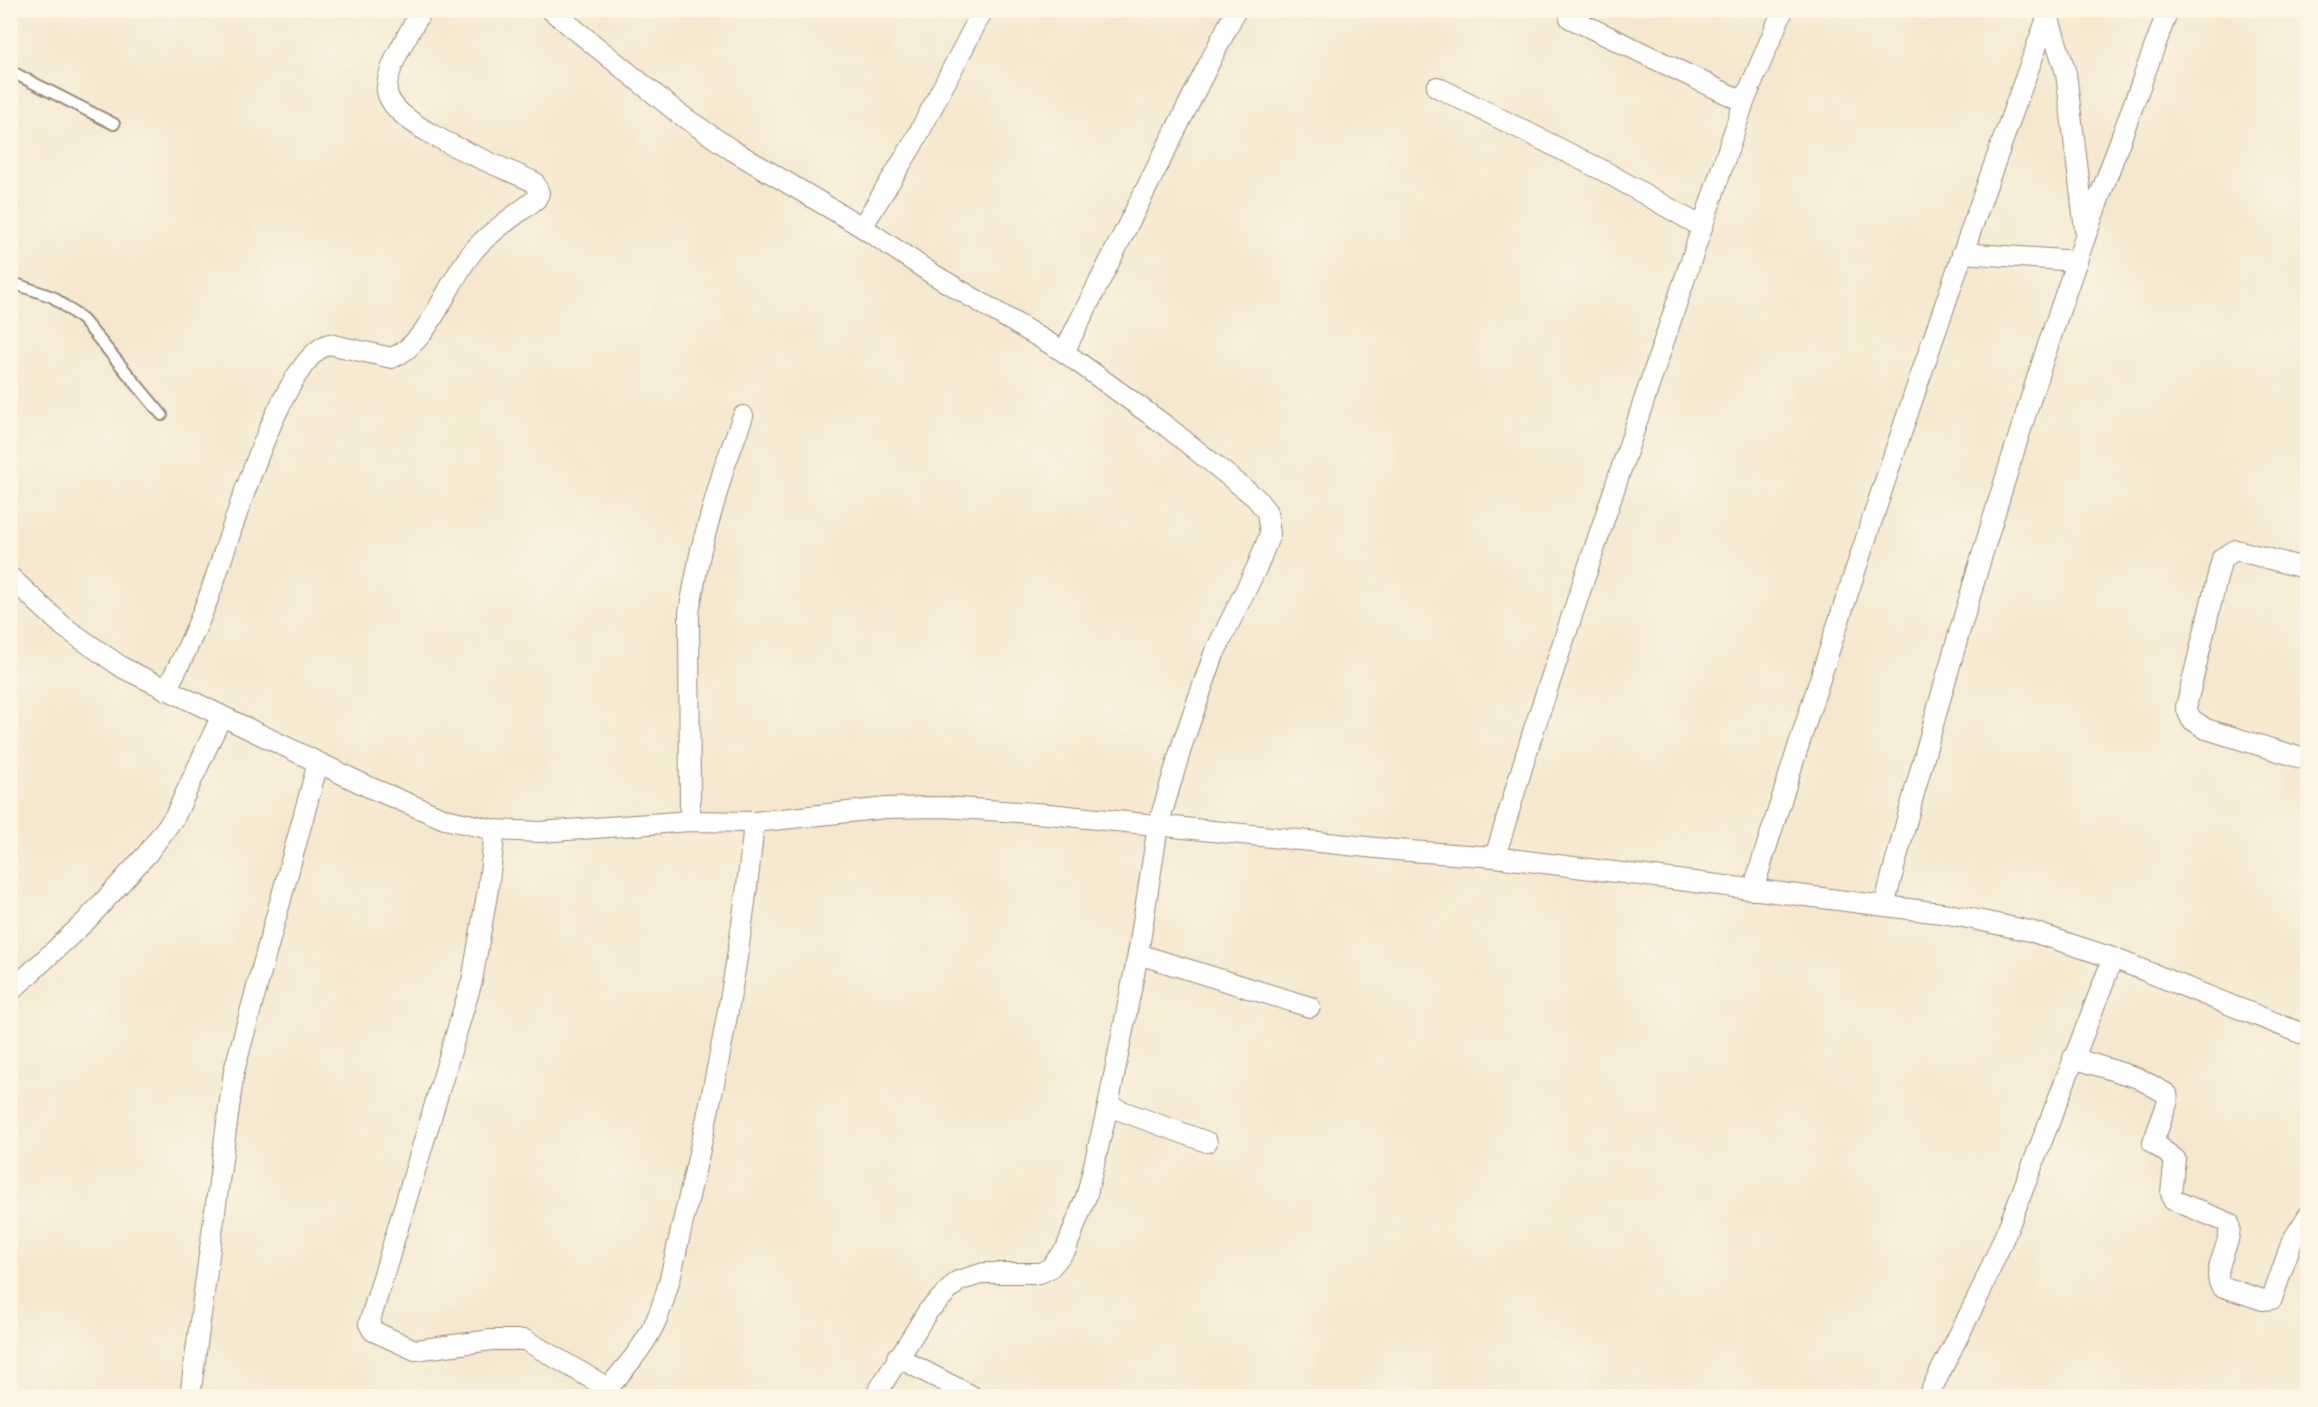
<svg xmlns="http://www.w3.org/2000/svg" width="2318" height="1407" font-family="'IM FELL English',serif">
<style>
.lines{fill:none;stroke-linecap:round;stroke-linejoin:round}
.lane-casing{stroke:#988976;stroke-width:14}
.street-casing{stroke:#988976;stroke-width:22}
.lane{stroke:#fff;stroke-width:10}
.street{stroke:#fff;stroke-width:20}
</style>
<rect width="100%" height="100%" fill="#fcf5e5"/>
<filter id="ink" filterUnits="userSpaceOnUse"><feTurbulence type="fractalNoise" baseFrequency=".0167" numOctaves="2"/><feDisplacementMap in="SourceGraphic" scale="12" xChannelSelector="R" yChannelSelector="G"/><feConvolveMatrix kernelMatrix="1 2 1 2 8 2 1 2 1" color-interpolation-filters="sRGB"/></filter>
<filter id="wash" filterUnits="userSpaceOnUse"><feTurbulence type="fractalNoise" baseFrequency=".008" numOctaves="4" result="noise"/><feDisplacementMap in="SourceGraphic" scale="24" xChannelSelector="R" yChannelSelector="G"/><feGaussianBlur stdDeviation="1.35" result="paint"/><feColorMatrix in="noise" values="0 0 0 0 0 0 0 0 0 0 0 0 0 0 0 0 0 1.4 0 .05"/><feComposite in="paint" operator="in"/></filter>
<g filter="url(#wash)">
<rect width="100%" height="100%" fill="#f5e8ce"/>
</g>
<g filter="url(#ink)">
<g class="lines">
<defs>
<g id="lane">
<polyline points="10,71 114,124"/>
<polyline points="10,282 53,297 83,320 162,415"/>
</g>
<g id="street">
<polyline points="551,10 678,113 732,150 862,227 931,273 1064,352 1166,426 1256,498 1267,512 1270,534 1257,567 1214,654 1183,742 1158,826 1138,954 1108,1106 1087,1194 1066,1249 1050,1268 1040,1273 984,1273 958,1281 928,1311 875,1396"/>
<polyline points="2048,16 2066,73 2085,230"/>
<polyline points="1570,18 1744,102"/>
<polyline points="1437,87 1604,171 1702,227"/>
<polyline points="862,227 912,146 983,10"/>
<polyline points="1962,253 2077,261"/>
<polyline points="1064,352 1236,10"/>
<polyline points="2308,569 2236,550 2222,558 2186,707 2191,719 2206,729 2308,760"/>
<polyline points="10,577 64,627 123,668 371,788 445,819 495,830 540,832 690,821 754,822 886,808 943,807 1049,814 1396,850 1495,857 1949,914 2030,931 2113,958 2308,1036"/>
<path d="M166,690C182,661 196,630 208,599C227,548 280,359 329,344L392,358C432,341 447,280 475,249C489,232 518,214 536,199L539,193L534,182C503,167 391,127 387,91C385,69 411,30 422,10"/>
<polyline points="690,821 689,612 701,549 724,468 743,416"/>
<polyline points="495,830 488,889 472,981 369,1324 373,1331 415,1350 492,1340 525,1340 608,1388"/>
<polyline points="1495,857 1532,735 1744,102 1783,10"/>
<path d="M1753,890C1845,595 1943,301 2050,10"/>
<path d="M1884,906C1928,738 1975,572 2028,407C2070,273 2120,142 2168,10"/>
<polyline points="1138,954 1310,1007"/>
<polyline points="10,992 86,921 147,854 175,816 221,717"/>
<path d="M2073,1058L2138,1078L2167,1094L2168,1101L2153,1143L2175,1159L2171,1193L2173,1200L2229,1223C2234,1242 2210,1269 2221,1286L2263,1300L2272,1299L2292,1241L2308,1216"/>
<polyline points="1108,1106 1207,1142"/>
<polyline points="897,1357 972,1396"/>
<polyline points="190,1396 234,1071 318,763"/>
<path d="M601,1396C619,1375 640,1353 653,1327C669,1296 677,1244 686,1209C717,1081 742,953 754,822"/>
<polyline points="1928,1396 1979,1295 2008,1228 2113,958"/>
</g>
</defs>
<!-- lane casing -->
<use href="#lane" class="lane-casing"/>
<!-- street casing -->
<use href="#street" class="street-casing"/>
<!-- lane -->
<use href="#lane" class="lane"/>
<!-- street -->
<use href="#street" class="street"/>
</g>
</g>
<!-- margin -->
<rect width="2318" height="1407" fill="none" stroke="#fcf5e5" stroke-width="36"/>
</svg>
